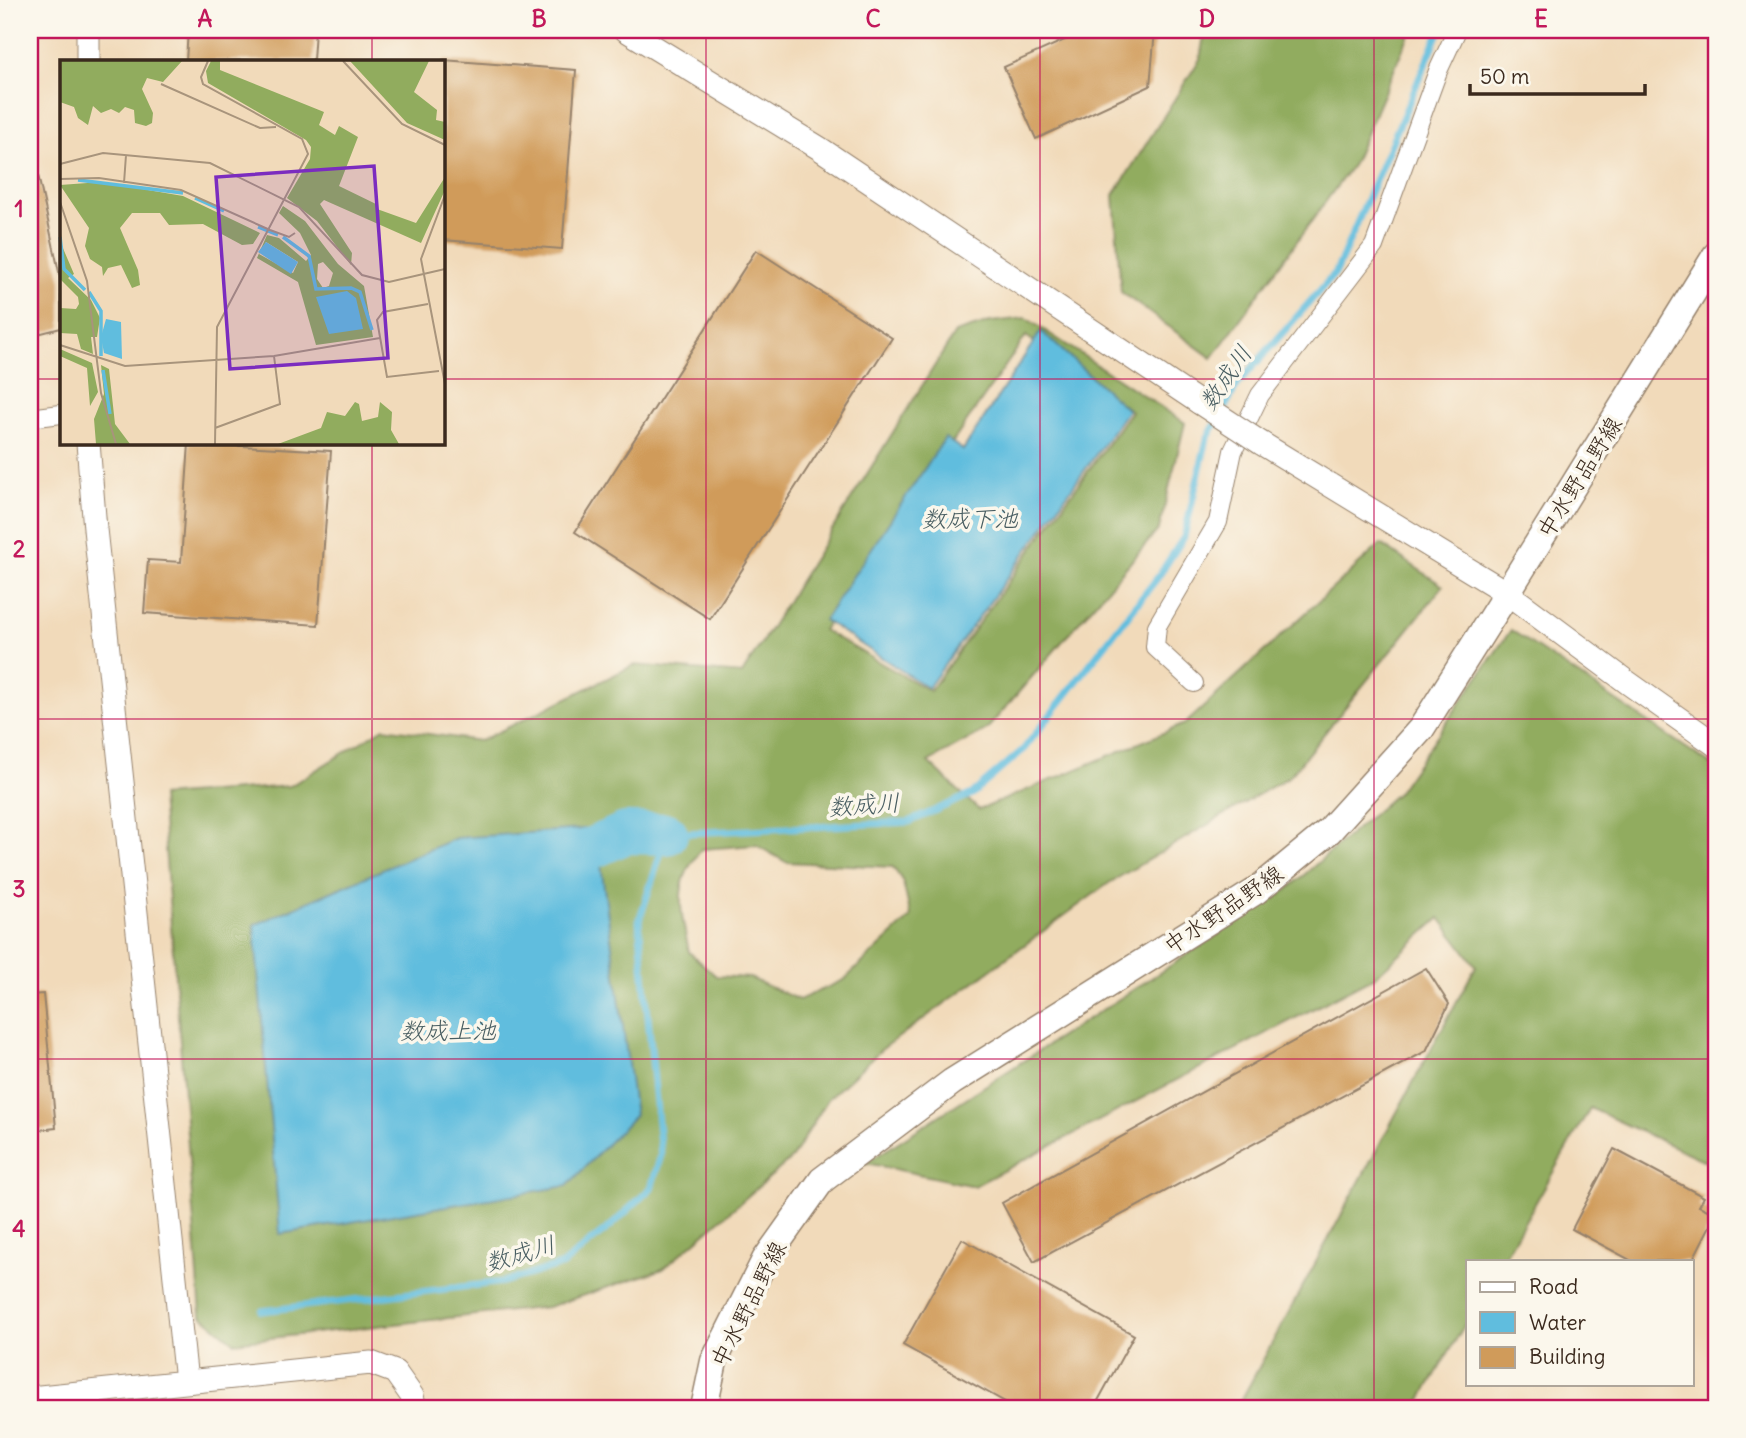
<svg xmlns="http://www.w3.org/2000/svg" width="1746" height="1438" font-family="Delius,'Klee One',sans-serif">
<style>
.forest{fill:#91ac5e;stroke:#666b3e;stroke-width:2;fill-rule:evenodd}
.water{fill:#60bdde;stroke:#4e747e;stroke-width:2}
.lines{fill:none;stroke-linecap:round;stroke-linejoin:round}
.stream{stroke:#60bdde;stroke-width:7}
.river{stroke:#60bdde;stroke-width:42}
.building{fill:#d09b5a}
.minor-casing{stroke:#96826c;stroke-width:20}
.tertiary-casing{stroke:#96826c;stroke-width:25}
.secondary-casing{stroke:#96826c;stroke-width:29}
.minor{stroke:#fff;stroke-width:18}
.tertiary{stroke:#fff;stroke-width:23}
.secondary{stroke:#fff;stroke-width:26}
.tertiary-bridge-casing{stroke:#96826c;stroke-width:25;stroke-linecap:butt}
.tertiary-bridge{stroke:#fff;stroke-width:23}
.grid{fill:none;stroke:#c2185b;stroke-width:2;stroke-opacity:0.55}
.labels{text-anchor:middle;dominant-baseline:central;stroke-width:7;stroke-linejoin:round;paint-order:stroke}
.street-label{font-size:23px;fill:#3b2a1e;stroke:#fbf7ec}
.water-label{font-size:24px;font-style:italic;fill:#485d61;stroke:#fbf7ec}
.inset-river{fill:none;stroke:#60bdde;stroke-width:3.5}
.inset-road{fill:none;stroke:#a8947c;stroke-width:2}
.view{fill:#7b2cbf;fill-opacity:0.15;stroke:#7b2cbf;stroke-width:3.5}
.inset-edge{fill:none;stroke:#3b2a1e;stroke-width:3.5}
.neatline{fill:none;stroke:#c2185b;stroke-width:2.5}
.grid-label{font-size:23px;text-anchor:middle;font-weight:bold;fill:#c2185b}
</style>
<rect width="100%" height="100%" fill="#fbf7ec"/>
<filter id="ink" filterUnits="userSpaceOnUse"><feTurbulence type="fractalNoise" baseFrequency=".0143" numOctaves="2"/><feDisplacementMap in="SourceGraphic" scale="14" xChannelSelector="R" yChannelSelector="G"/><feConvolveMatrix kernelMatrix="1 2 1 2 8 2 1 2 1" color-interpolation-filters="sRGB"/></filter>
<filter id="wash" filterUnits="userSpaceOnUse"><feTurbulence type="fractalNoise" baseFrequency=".00686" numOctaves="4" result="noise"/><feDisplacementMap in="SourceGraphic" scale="28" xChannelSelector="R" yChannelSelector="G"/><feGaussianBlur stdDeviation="1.57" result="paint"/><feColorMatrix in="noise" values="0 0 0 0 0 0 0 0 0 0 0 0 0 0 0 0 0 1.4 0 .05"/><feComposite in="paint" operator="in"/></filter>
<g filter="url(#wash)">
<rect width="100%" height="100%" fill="#f1daba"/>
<!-- forest -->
<g class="forest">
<polygon points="1205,30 1411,30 1353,164 1212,358 1121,292 1114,195 1200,59"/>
<path d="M1026,318L1185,423L1159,529L987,729L928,762L979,810L1185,724L1381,544L1443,586L1290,776L1109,883L881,1050L828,1099L792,1158L663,1269L548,1307L234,1342L201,1315L161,796L290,786L384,728L480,741L634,665L742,674L955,333L990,322ZM1026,336L1131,411L930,691L823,630ZM756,845L786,862L893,867L903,882L911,917L844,980L799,1000L750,978L716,976L689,952C681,911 671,884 702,849Z"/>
<polygon points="1511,630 1716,768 1716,1166 1590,1108 1502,1261 1468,1261 1468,1319 1416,1408 1237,1408 1476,966 1440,918 1374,977 974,1186 866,1163 1287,890 1397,793"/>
</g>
<!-- water -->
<g class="water">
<polygon points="1041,331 1128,410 928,688 824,620 945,438 963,450"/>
<polygon points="596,828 635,1115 567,1186 280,1234 254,925 456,838"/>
</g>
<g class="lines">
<!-- stream -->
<polyline class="stream" points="262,1311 503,1282 562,1265 612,1225 651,1188 661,1155 639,921 667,834 909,822 972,794 1023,750 1158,577 1184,537 1207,439 1238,384 1336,272 1440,30"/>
<!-- river -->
<polyline class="river" points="556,864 626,833 667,834"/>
</g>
<g id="blocks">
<!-- building -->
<g class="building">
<polygon points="188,30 315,30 313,60 186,61"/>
<polygon points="1076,30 1155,30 1150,86 1036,139 1004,67 1076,35"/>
<polygon points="443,60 576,70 562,249 443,240"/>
<polygon points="38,175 61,281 61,328 30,336 30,176"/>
<polygon points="756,250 892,338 710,619 575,532"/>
<polygon points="189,443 331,451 318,625 144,613 148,560 181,562"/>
<polygon points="1426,968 1449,1004 1426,1051 1034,1262 1002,1203"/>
<polygon points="43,994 56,1128 30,1131 30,995"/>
<polygon points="1614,1149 1704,1197 1699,1206 1716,1214 1692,1261 1632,1261 1572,1229"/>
<polygon points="962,1239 1134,1335 1094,1408 1016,1408 903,1345"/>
</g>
</g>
</g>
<g filter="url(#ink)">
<use href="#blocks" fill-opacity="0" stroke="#96826c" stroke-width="2"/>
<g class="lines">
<defs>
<g id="minor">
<polyline points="30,418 61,414"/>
<polyline points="1194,683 1155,647 1157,626 1218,522 1233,451 1260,395 1374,246 1438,71 1457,30"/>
</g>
<g id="tertiary">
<polyline points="88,30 88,61"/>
<polyline points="626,30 819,148 1200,403"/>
<polyline points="88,443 95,529 186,1381"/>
<polyline points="1261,443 1507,593 1627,682 1716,745"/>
<polyline points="30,1398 371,1363 395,1372 412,1396 415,1408"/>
</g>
<polyline id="secondary" points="704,1408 714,1361 765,1260 822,1180 952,1082 1256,891 1329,831 1421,729 1507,593 1716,255"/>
</defs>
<!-- minor casing -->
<use href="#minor" class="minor-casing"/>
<!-- tertiary casing -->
<use href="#tertiary" class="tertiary-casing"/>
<!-- secondary casing -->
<use href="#secondary" class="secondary-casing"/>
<!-- minor -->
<use href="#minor" class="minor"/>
<!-- tertiary -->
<use href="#tertiary" class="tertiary"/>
<!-- secondary -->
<use href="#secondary" class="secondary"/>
<defs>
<polyline id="tertiary-bridge" points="1200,403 1261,443"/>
</defs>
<!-- tertiary-bridge casing -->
<use href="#tertiary-bridge" class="tertiary-bridge-casing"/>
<!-- tertiary-bridge -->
<use href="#tertiary-bridge" class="tertiary-bridge"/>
</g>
</g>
<!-- grid -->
<path class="grid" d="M372,30V61M706,30V1408M1040,30V1408M1374,30V1408M30,379H61M443,379H1716M372,443V1408M30,719H1716M30,1059H1716"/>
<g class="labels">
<!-- street labels -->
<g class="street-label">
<text transform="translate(1579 477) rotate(-58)">中水野品野線</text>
<text transform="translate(1223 909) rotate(-34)">中水野品野線</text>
<text transform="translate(748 1304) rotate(-63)">中水野品野線</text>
</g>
<!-- water labels -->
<g class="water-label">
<text transform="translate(1225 377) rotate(-55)">数成川</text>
<text x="970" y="518">数成下池</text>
<text transform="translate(864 804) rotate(-4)">数成川</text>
<text x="448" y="1030">数成上池</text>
<text transform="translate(520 1253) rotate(-16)">数成川</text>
</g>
</g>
<!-- overview -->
<g transform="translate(60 60)">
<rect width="385" height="385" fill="#f1daba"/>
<path d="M0,1H122L103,22L87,18L82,29L93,53L92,63L86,66L75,63L74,50L65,47L59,53L51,49L41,53L33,46L28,65L18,58L14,47L0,42ZM151,1H160V10L264,52L259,65L275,75L279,66L298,77L279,126L318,145L317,149L356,163L385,117V130L361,183L264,140L260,144L292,193L291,205L257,161L227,138L250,99L251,87L246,80L148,23L146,11ZM290,1H369L354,32L377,50L376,60L385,62V80L347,63ZM41,122L123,136L200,173L193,184L182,185L143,164L109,165L100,153H72L60,168L78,210L80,225L72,228L61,205L48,208L43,216L42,207L30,199L25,186L29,168L0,125ZM223,146L245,161L278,204L304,226L313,277L256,285L238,222L197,198L207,175L219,178L246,201L251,195L240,173L219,153ZM206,182L238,202L233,213L199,194ZM263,202L273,213L269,226L263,228L257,219L258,204ZM0,160L2,186L14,214L8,218L31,240L40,258L37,277H31L33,294L21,289L17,274L0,273V248L16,249L19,244L18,237L0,219ZM0,289L32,303L38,332L30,346L27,308L0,296ZM41,305L49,309L55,364L70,384H36L34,359L44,334ZM295,342L299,344L302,361L318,357L320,342L332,352L331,370L339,384H218L261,368L267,352L285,356Z" fill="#91ac5e" fill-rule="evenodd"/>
<path d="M206,182L238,202L231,214L198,192ZM287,231L296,238L303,269L269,274L256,237ZM46,259L61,262L62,299L44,293L41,277Z" fill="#60bdde"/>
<path class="inset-river" d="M18,120L123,133M135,138L164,151M198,167L218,175M0,177L4,209L25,230M223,177L249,196L256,229L291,228L300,232L312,270M29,232L41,251V296M43,310L50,354"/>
<path class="inset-road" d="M148,1L141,17L143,24L242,79L248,94L157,267L155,384M283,1L342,64L385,85M101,24L200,68L216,67M0,104L43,93L150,103L239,147L302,215L329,222L385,209M0,119L39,118L121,130L210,170L229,177L235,173M64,123L66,95M385,135L361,199L385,324M0,142L27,221L41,333L56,384M368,244L323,252L317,260L327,317L379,311M0,285L65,306L214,296L320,278M155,368L220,344L214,296"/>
<path class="view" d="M314,106L328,298L170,309L156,117Z"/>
<rect width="385" height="385" class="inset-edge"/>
</g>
<!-- margin -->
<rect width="1746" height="1438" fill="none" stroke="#fbf7ec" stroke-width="77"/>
<!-- legend -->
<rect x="1466" y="1260" width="228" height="126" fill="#fbf7ec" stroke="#aea59a" stroke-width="2"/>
<rect x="1480" y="1282" width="35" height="10" fill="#ffffff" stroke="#aea59a" stroke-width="2"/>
<text x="1529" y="1294" font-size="21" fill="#3b2a1e">Road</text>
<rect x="1480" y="1312" width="35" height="21" fill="#60bdde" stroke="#aea59a" stroke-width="2"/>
<text x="1529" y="1330" font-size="21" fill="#3b2a1e">Water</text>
<rect x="1480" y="1347" width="35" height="21" fill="#d09b5a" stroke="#aea59a" stroke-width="2"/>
<text x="1529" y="1364" font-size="21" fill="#3b2a1e">Building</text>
<!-- scale -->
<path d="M1470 84v10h175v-10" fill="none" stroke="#3b2a1e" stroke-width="3.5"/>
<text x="1480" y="84" font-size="21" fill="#3b2a1e" stroke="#fbf7ec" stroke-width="5" paint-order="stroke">50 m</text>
<rect x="38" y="38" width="1670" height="1362" class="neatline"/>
<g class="grid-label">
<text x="205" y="27">A</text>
<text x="539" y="27">B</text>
<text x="873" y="27">C</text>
<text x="1207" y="27">D</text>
<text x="1541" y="27">E</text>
<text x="19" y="217">1</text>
<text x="19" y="557">2</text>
<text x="19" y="897">3</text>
<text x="19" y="1237">4</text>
</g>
</svg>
